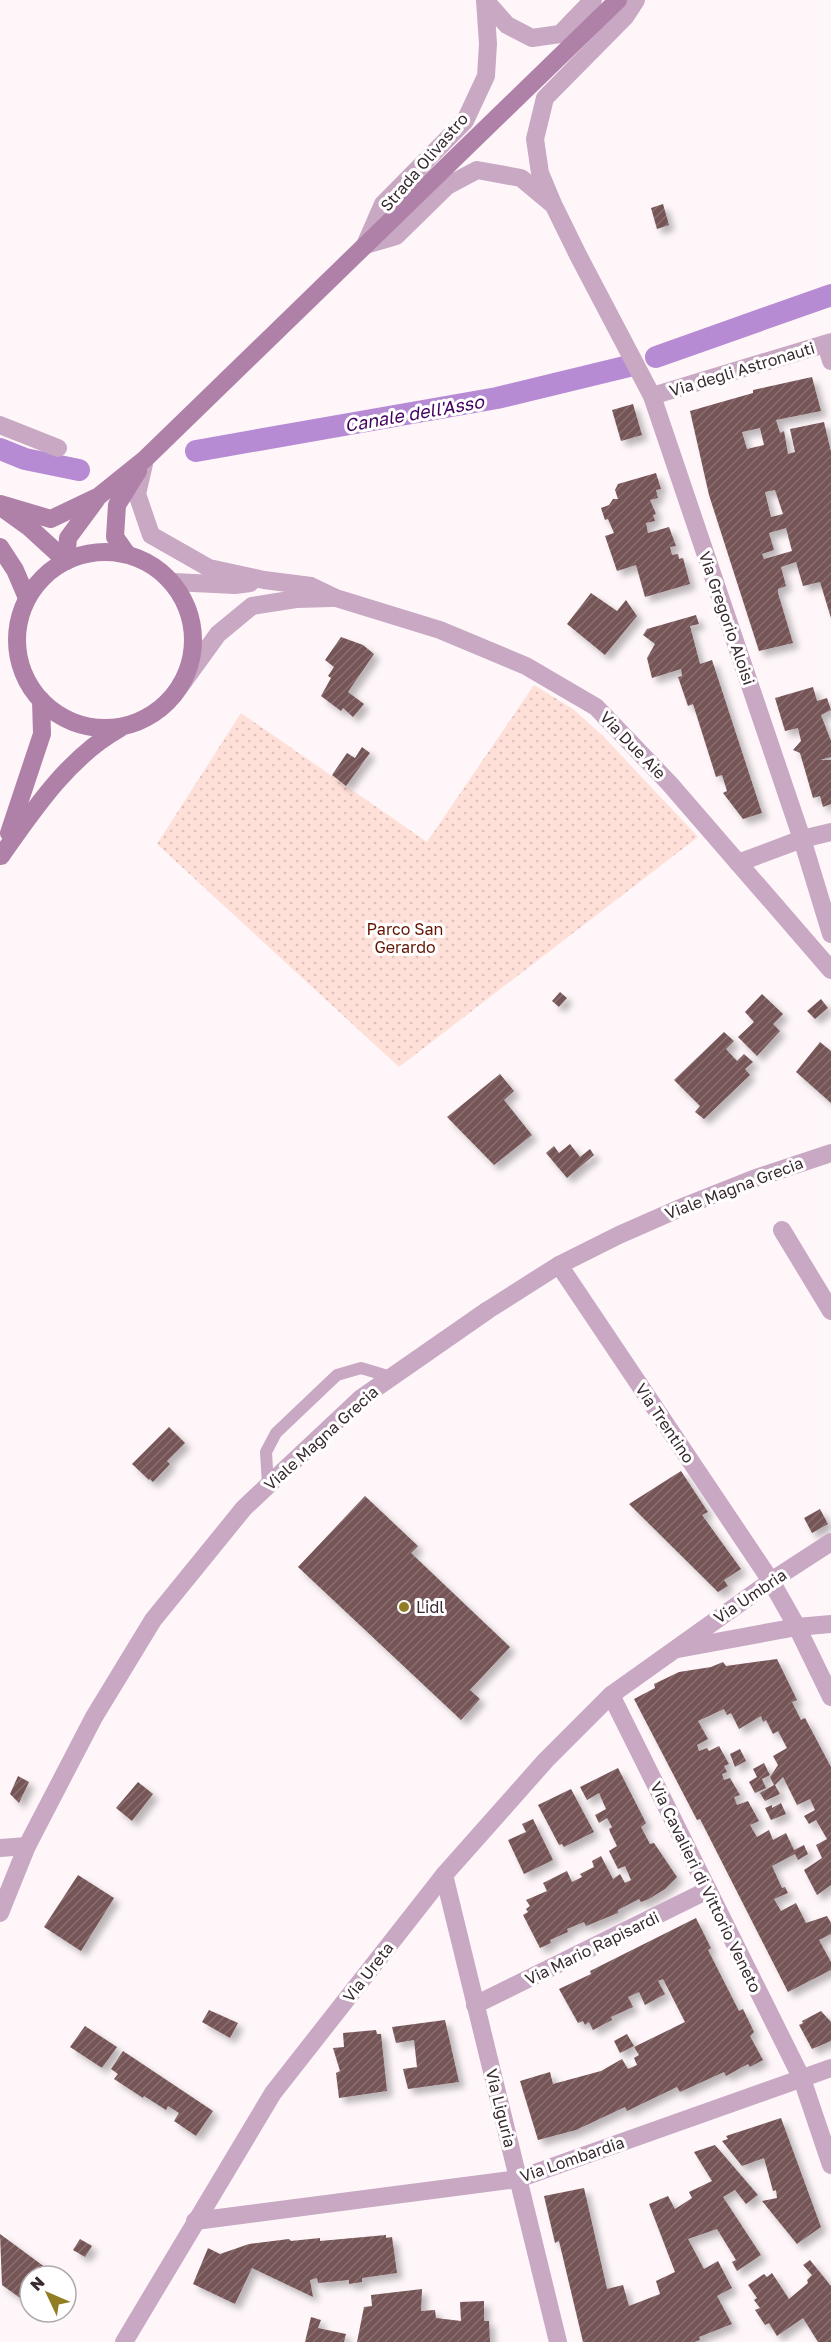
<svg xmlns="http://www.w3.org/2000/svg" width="831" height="2342" font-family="'Golos Text',sans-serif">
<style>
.grass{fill:url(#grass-dots)}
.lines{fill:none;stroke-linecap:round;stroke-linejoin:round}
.canal{stroke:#b78ad4;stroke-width:22}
.building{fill:url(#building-hatch);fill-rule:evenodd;filter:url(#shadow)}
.service{stroke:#c8a8c3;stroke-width:12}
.minor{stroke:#c8a8c3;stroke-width:18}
.tertiary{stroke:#c8a8c3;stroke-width:18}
.secondary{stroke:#af81a8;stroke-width:18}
.poi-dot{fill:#917d23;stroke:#fff;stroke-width:2}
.labels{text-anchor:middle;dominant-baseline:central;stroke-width:6;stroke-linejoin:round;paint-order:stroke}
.street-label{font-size:16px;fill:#382a30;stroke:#fff}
.park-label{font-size:16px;fill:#641402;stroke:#fff}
.poi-label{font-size:16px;fill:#382a30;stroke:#fff;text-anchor:start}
.water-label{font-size:18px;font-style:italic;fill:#42015e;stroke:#fff}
</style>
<defs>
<pattern id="grass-dots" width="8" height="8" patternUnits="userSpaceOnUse" patternTransform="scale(1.5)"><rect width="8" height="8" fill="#ffe0d9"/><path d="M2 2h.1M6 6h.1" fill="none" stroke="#dbc0bb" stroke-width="1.8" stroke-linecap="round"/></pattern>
<pattern id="building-hatch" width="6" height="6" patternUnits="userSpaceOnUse" patternTransform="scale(1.5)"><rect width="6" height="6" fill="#765457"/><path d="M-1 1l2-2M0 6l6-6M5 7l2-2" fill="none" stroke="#896f72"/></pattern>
<filter id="shadow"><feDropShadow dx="5.5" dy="5.5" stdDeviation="3" flood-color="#0004"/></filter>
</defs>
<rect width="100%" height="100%" fill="#fef6f9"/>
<!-- grass -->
<polygon class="grass" points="534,685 573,709 603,736 698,837 399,1067 157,844 241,713 427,842"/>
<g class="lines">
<!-- canal -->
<g class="canal">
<polyline points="656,357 831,295"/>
<polyline points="0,449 25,459 79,470"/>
<polyline points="196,451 497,398 629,366"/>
</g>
</g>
<!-- building -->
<g class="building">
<polygon points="663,204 669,225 657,229 651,208"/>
<path d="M812,377L821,411L776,420L780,433L784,431L788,454L795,452L790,429L824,422L831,452V618L820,582L803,586L796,562L781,567L786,586L778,589V593L793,643L759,651L709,495L690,411L753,393V390ZM760,428L764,445L747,449L742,432ZM775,490L783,514L771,517L765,492ZM786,528L792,551L764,559L762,554L774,550L769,533Z"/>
<polygon points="633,404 642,435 621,441 612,410"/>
<polygon points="656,473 661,489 656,490 658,498 650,500 656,514 653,515 655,521 646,523 648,533 669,527 676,546 670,547 672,555 678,554 679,559 683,558 690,584 645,597 636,565 617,571 605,536 614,533 608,519 605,520 601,508 609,505 613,499 618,499 615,490 618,484"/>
<polygon points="591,593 617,611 626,600 637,616 605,655 567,624"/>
<polygon points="696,615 699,624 690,626 700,664 712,660 762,813 743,819 723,793 727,791 722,775 716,777 693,704 688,706 678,677 682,676 681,669 652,678 647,658 655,644 643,635 647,629"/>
<polygon points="341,637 363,645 374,654 348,692 364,704 353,717 343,708 341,711 321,696 331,678 328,676 334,667 325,660"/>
<polygon points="813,687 817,701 827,698 831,710 821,715 831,741 831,757 820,760 831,760 831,804 823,807 820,796 813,798 800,753 793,750 801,741 798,728 785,731 775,698"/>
<polygon points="362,747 370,753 346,786 332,775 347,753 355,758"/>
<polygon points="560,992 567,998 559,1007 552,1001"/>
<polygon points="762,994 783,1014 773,1024 780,1031 757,1056 738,1037 754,1022 745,1012"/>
<polygon points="821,999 828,1008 815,1019 807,1011"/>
<polygon points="724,1032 734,1041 726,1049 737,1061 744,1054 753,1062 745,1069 750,1075 704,1119 695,1112 700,1106 674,1080"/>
<polygon points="820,1042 831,1051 831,1103 796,1072"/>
<polygon points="500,1074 514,1091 504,1100 532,1135 494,1165 447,1117"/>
<polygon points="570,1144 580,1157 590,1149 594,1155 567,1178 546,1153 554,1146 559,1153"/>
<polygon points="169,1427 185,1443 167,1461 170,1464 153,1482 150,1479 149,1480 132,1464"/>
<polygon points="681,1471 708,1512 702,1515 741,1569 724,1580 728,1586 718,1592 629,1504"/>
<polygon points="365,1496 418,1546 411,1553 510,1647 470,1690 480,1699 461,1720 298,1567"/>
<polygon points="820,1509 828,1524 812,1533 804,1518"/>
<polygon points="777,1659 797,1700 792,1702 801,1720 805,1718 831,1767 831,1885 817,1895 804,1870 822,1858 816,1845 827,1839 816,1820 809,1824 804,1816 815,1810 810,1799 797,1805 783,1777 775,1785 780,1794 765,1801 760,1793 774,1785 770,1777 778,1765 773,1756 787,1748 778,1731 773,1734 766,1720 763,1722 761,1716 739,1729 731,1713 727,1715 724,1709 698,1721 708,1739 697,1745 699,1751 707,1748 709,1751 719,1746 729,1764 724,1766 727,1772 722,1774 724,1780 730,1778 740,1795 734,1797 737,1805 748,1801 759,1821 750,1825 757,1837 769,1830 773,1840 786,1833 794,1850 804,1845 808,1854 798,1860 795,1854 772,1866 782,1888 785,1887 788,1893 774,1899 781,1911 796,1903 806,1923 827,1916 831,1923 831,1934 819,1940 831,1962 831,1970 788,1992 700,1819 697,1820 634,1699 655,1688 654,1684 679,1672 711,1667 723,1662 726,1666"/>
<polygon points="740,1749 746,1761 735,1767 730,1754"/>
<polygon points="764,1763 770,1775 762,1779 766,1788 755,1793 749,1782 757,1777 753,1769"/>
<polygon points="618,1768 646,1823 641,1827 650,1844 654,1843 677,1877 665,1889 649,1899 641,1902 639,1899 618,1910 618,1913 586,1926 584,1922 567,1929 568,1932 550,1940 551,1943 540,1948 523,1915 528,1912 526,1909 530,1906 526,1900 547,1891 543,1883 567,1871 572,1882 582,1877 580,1874 594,1867 592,1861 601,1856 613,1879 620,1874 625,1883 631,1880 625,1866 618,1869 609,1851 617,1846 610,1832 609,1829 612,1827 607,1818 599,1823 595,1815 606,1809 599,1793 587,1800 580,1787"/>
<polygon points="18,1776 29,1782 19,1803 10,1794"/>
<polygon points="138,1782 153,1794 132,1821 116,1808"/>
<polygon points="571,1789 594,1832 564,1847 562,1844 559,1845 538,1805"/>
<polygon points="781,1803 786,1814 771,1820 765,1808 772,1805 772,1808"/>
<polygon points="533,1819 553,1860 524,1874 508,1840 526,1832 522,1824"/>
<polygon points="78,1875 114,1898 81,1951 44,1927"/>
<polygon points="696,1918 711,1948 708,1950 739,2011 743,2009 754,2032 750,2036 763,2060 750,2067 748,2064 726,2076 724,2072 680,2092 677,2087 627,2111 625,2107 576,2130 538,2140 520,2081 550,2072 553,2084 601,2071 622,2059 628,2069 637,2065 634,2058 639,2055 634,2047 685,2022 663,1979 658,1981 665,1994 645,2005 639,1992 628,1997 633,2007 611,2017 612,2020 593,2030 589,2022 585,2025 583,2021 578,2023 559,1989 591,1974 590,1971"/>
<polygon points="209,2010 238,2023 230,2038 202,2022"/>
<polygon points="821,2011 831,2022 831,2041 812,2049 799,2025 803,2023 802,2021"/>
<polygon points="445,2020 459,2082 408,2089 403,2069 417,2067 414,2040 396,2043 392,2027"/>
<polygon points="85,2026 117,2047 102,2068 70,2047"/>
<polygon points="376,2030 377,2034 381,2034 387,2091 339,2098 336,2073 340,2071 333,2048 344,2047 343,2033"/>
<polygon points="627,2034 634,2046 620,2053 614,2041"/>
<polygon points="123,2051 213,2111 196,2136 174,2121 179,2113 168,2106 166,2110 144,2096 143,2098 114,2079 118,2074 111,2069"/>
<polygon points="781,2118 821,2227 797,2244 762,2201 777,2198 776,2190 773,2191 764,2158 742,2166 722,2141 728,2139 726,2136"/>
<polygon points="715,2145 758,2195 746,2204 735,2190 723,2197 761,2255 737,2271 732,2262 736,2260 717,2229 688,2239 704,2269 718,2261 732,2288 717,2296 732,2324 699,2337 700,2340 694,2342 583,2342 559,2241 555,2243 544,2196 584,2188 607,2289 623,2285 629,2306 660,2294 656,2281 675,2272 649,2204 668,2196 675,2209 692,2198 689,2192 712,2181 694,2152"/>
<polygon points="0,2234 57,2276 30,2276 30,2305 2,2285"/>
<polygon points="386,2235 386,2238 392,2237 397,2273 362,2278 362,2282 349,2284 349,2280 318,2283 317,2278 310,2280 313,2297 252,2268 235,2304 193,2284 208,2248 220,2254 249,2244 289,2239 291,2241 320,2238 320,2241"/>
<polygon points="80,2239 92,2246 85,2257 73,2250"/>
<polygon points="810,2260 831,2286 831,2342 818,2342 803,2318 777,2336 769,2323 765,2325 755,2310 760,2308 754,2300 757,2298 748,2285 764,2274 767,2277 772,2273 789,2299 808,2283 807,2280 812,2275 803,2265"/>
<polygon points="422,2289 421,2311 435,2310 436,2318 461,2321 460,2302 484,2301 484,2321 489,2321 490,2342 357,2342 364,2307 372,2306 371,2295"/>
<polygon points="311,2317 321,2320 318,2328 346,2334 344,2342 305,2342"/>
</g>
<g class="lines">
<!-- service -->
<polyline class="service" points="268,1485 266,1452 276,1433 337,1375 361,1368 391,1377"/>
<!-- minor -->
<g class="minor">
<polyline points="485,0 507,25 532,38 560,34 593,0"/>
<polyline points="636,0 625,17 545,98 535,139 540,173 553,204 578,255 652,396 802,839 831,934"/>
<polyline points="365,245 383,204 465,121 486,76 488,44 485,0"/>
<polyline points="365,245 396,236 447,186 477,170 521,178 551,203"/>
<polyline points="826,344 831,361"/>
<polyline points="652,396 831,342"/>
<polyline points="0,425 58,448"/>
<polyline points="738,863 802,839 831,832"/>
<polyline points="782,1230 831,1311"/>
<polyline points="559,1265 771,1581 797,1627 831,1697"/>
<polyline points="678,1649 797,1627 831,1624"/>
<polyline points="611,1695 802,2079 831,2165"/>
<polyline points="0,1848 27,1846"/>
<polyline points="444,1875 558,2342"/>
<polyline points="0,1913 27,1846 94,1717 153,1620 244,1508 360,1399 488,1310 559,1265 619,1235 685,1206 753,1179 831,1153"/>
<polyline points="475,2005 708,1890"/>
<polyline points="195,2221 518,2179"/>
<polyline points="124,2342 273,2093 444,1875 546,1760 611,1695 771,1581 831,1542"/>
</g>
<!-- tertiary -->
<g class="tertiary">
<polyline points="144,464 137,494 151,535 209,568 264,580 311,586 336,598 440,630 526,666 596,707 669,783 831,970"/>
<polyline points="173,582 235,585 250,583"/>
<polyline points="181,685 218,634 252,606 296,599 332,598"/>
<polyline points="518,2179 831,2068"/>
</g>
<!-- secondary -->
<g class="secondary">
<polyline points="0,504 51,519 99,496 145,459 618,0"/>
<polyline points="5,510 30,528 66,561"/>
<polyline points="0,547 15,570 27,598"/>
<circle cx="105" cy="640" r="88"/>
<polyline points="127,554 115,537 117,505 138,471"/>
<polyline points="66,561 68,538 96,500"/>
<polyline points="9,833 42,734 41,700"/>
<path d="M1,856C34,809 69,757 119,729"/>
</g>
</g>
<!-- markers -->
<circle class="poi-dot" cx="404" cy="1607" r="6"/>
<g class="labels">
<!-- street labels -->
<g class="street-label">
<text transform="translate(424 162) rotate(-49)">Strada Olivastro</text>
<text transform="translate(742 369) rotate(-17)">Via degli Astronauti</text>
<text transform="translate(727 618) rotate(71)">Via Gregorio Aloisi</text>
<text transform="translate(633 745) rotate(46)">Via Due Aie</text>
<text transform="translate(734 1188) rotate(-21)">Viale Magna Grecia</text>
<text transform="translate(665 1423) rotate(56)">Via Trentino</text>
<text transform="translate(321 1438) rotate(-42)">Viale Magna Grecia</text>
<text transform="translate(750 1596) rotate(-34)">Via Umbria</text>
<text transform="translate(706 1887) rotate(64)">Via Cavalieri di Vittorio Veneto</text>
<text transform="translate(592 1948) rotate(-26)">Via Mario Rapisardi</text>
<text transform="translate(368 1972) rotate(-52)">Via Ureta</text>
<text transform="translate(501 2108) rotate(76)">Via Liguria</text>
<text transform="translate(572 2159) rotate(-19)">Via Lombardia</text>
</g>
<!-- park labels -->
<g class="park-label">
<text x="405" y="929">Parco San<tspan x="405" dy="18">Gerardo</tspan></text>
</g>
<!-- poi labels -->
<g class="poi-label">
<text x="416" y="1607">Lidl</text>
</g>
<!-- water labels -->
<g class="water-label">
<text transform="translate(414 413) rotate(-10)">Canale dell'Asso</text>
</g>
</g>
<!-- north arrow -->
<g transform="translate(48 2294) rotate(314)"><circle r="28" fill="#ffffff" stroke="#afaaac" stroke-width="1.5"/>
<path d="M0-4.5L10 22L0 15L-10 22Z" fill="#917d23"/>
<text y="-9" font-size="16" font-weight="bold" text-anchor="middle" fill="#382a30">N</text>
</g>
</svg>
